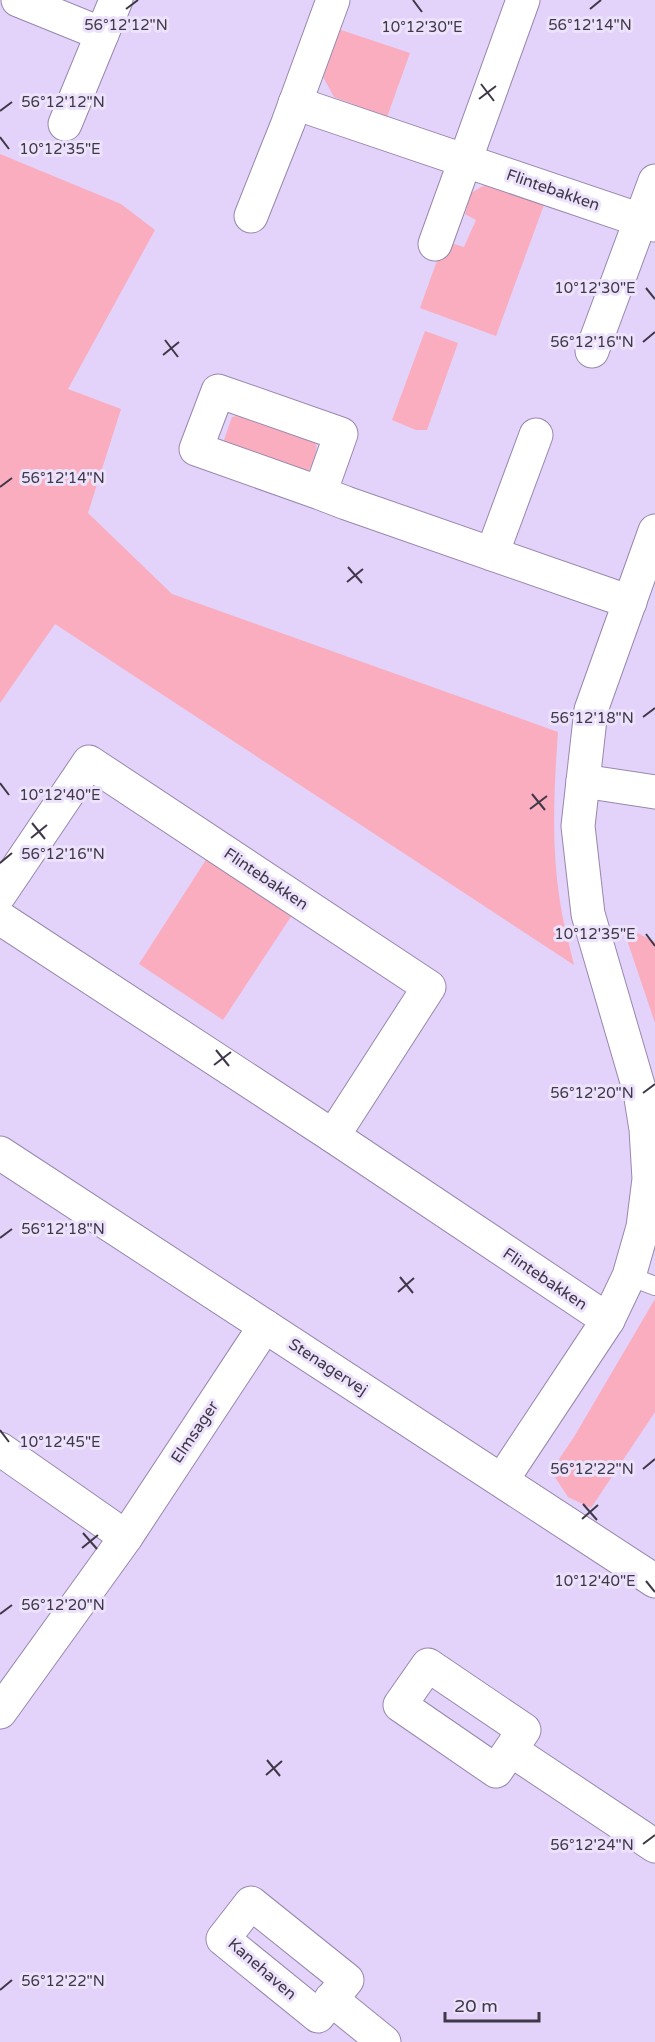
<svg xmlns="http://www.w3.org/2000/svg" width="655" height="2042" font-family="'Varela Round',sans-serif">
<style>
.green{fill:#faadbe}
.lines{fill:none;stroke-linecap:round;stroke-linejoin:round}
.service-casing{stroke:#9888ad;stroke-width:20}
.minor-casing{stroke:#9888ad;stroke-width:35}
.tertiary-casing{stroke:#9888ad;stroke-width:35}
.service{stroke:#fff;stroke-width:18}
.minor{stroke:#fff;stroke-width:33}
.tertiary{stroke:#fff;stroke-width:33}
.ticks{fill:none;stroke:#3f3848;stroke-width:2}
.labels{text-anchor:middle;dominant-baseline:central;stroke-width:6;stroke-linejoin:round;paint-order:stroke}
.street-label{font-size:16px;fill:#3f3848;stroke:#ede2fb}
.ticks-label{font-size:15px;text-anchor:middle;fill:#3f3848;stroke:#ede2fb;stroke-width:6;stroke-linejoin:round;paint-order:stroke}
</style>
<rect width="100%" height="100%" fill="#e3d2f9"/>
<!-- green -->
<g class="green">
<polygon points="338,29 410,53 387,117 334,97 321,73"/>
<path d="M0,154L121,204L155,230L68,389L121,409L88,513L172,594L558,732C554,789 551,845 560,902C563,923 569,944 574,965L55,624L0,703Z"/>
<polygon points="490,182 545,202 496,336 420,308 444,241 464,247 476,220 465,214 471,193"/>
<polygon points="425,331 458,343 427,430 416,430 392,420"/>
<path d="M237,416L316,443C318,453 312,466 306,474L226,445L224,440L232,417Z"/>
<polygon points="209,855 294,912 223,1020 139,964"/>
<polygon points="622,925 655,942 655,1023"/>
<polygon points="655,1299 655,1412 591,1508 568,1497 551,1471 574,1437"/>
</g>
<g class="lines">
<defs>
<polyline id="service" points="629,1276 655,1286"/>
<g id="minor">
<polyline points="18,0 102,34"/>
<polyline points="295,103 655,225"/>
<polyline points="65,124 116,0"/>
<polyline points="251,216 288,123 333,0"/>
<polyline points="435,244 523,0"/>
<polyline points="592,351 655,181"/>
<polyline points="320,493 341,434 218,391 196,449 320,493 346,503 630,602"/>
<polyline points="492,554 536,435"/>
<polyline points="583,781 655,792"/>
<polyline points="0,894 89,762 429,987 333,1136"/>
<polyline points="0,918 333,1136 608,1320"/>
<polyline points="0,1449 126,1537"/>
<polyline points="502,1480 608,1320 629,1276 643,1227 649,1179 646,1129 640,1092 588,914 578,826 591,710 655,531"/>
<polygon points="428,1665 524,1730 496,1771 400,1705"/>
<polyline points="0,1712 126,1537 265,1326"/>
<polyline points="511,1750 655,1846"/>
<polygon points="251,1903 347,1980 318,2016 223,1939"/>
<polyline points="331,1999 384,2042"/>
</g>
<polyline id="tertiary" points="0,1153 655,1581"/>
</defs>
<!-- service casing -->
<use href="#service" class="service-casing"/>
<!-- minor casing -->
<use href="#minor" class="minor-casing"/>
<!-- tertiary casing -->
<use href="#tertiary" class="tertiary-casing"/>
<!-- service -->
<use href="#service" class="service"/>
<!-- minor -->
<use href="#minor" class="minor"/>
<!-- tertiary -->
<use href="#tertiary" class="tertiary"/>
</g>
<!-- ticks -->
<path class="ticks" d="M413,0L422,12M126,9L138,0M590,9L601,0M481,84L494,101M479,99L496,86M0,111L12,102M0,137L9,149M646,288L655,299M165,340L178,357M643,342L655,332M163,355L179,342M0,487L12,478M348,567L362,583M347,582L363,569M643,717L655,708M0,783L9,795M532,794L545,810M530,809L547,796M32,823L45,839M31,838L47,825M0,863L12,853M646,934L655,946M216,1050L229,1066M214,1065L231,1052M643,1093L655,1084M0,1238L12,1229M400,1277L413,1293M398,1292L414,1278M0,1430L9,1442M643,1469L655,1459M583,1504L597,1520M582,1519L598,1505M83,1533L97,1549M82,1548L98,1535M646,1581L655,1592M0,1614L12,1605M267,1760L280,1776M266,1775L282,1761M643,1844L655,1835M0,1990L12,1980"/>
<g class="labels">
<!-- street labels -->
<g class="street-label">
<text transform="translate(553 190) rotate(19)">Flintebakken</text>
<text transform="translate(266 879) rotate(34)">Flintebakken</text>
<text transform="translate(545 1279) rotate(34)">Flintebakken</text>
<text transform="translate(328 1367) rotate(33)">Stenagervej</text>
<text transform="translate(195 1432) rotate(-56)">Elmsager</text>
<text transform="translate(262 1969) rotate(41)">Kanehaven</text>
</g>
</g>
<g class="ticks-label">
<text x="126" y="30">56°12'12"N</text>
<text x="590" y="30">56°12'14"N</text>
<text x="422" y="32">10°12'30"E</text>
<text x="63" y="107">56°12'12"N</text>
<text x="60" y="154">10°12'35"E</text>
<text x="595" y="293">10°12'30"E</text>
<text x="592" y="347">56°12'16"N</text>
<text x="63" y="483">56°12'14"N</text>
<text x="592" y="723">56°12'18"N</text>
<text x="60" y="800">10°12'40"E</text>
<text x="63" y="859">56°12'16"N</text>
<text x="595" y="939">10°12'35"E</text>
<text x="592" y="1098">56°12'20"N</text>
<text x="63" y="1234">56°12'18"N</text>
<text x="60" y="1447">10°12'45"E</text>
<text x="592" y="1474">56°12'22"N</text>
<text x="595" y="1586">10°12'40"E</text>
<text x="63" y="1610">56°12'20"N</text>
<text x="592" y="1850">56°12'24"N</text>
<text x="63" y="1986">56°12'22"N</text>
</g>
<!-- scale -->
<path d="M445 2012v9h94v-9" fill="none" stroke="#3f3848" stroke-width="3"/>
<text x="454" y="2012" font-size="18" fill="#3f3848" stroke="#ede2fb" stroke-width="4.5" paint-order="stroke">20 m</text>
</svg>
